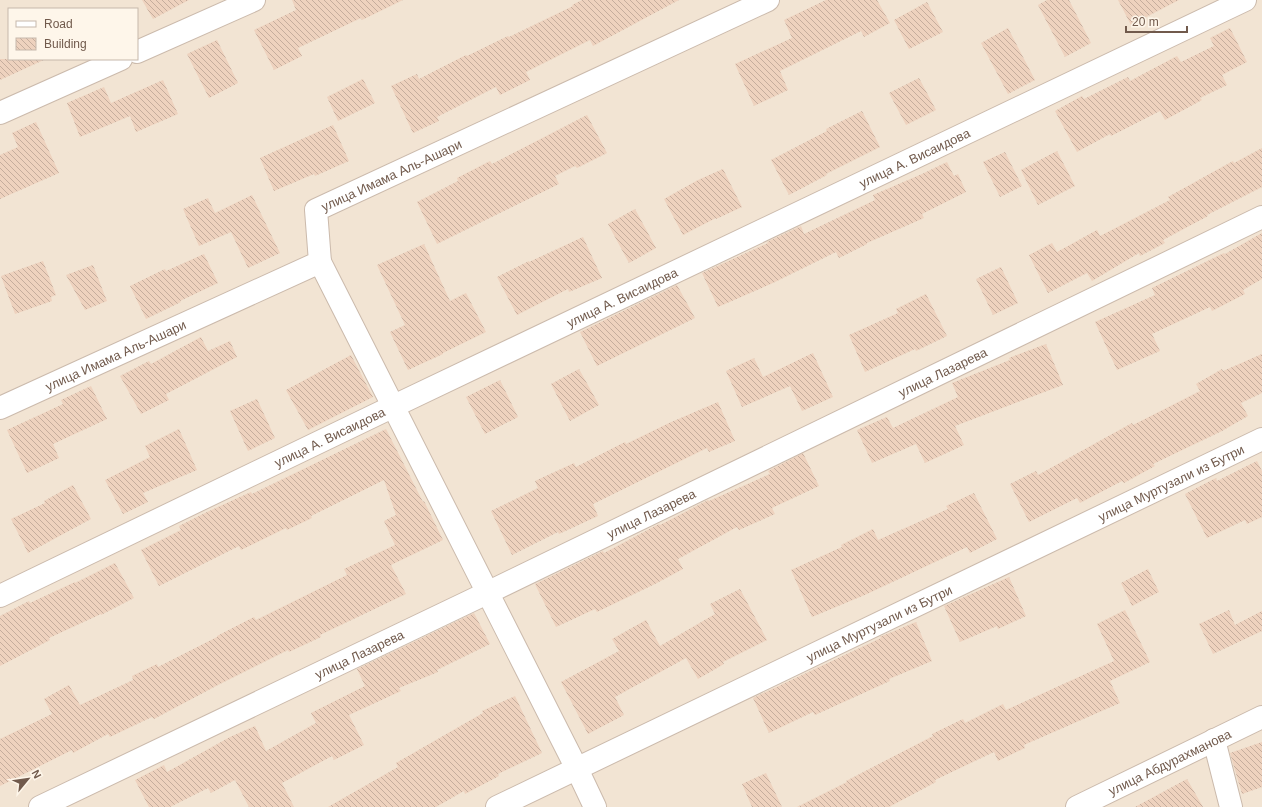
<svg xmlns="http://www.w3.org/2000/svg" width="1262" height="807" font-family="Helvetica,sans-serif">
<style>
.residential{fill:#f2e4d3;fill-rule:evenodd}
.building{fill:url(#building-back-hatch)}
.lines{fill:none;stroke-linecap:round;stroke-linejoin:round}
.street-casing{stroke:#cbbaac;stroke-width:24}
.street{stroke:#fff;stroke-width:22}
.labels{text-anchor:middle;dominant-baseline:central;stroke-width:4;stroke-linejoin:round;paint-order:stroke}
.street-label{font-size:13px;fill:#715a4c;stroke:#fef6ea}
</style>
<defs>
<pattern id="building-back-hatch" width="6" height="6" patternUnits="userSpaceOnUse"><rect width="6" height="6" fill="#eed2be"/><path d="M-1 5l2 2M0 0l6 6M5-1l2 2" fill="none" stroke="#c5ad9d"/></pattern>
</defs>
<rect width="100%" height="100%" fill="#faf2e4"/>
<!-- residential -->
<path class="residential" d="M0,0H1262V807H0ZM9,9H137V59H9Z"/>
<!-- building -->
<g class="building">
<polygon points="142,0 189,0 153,19"/>
<polygon points="292,0 403,0 362,20 361,18 298,48 302,56 274,70 254,30 296,10"/>
<polygon points="582,0 679,0 593,46 590,40 526,72 530,80 500,95 496,87 437,117 439,121 413,133 391,86 417,74 419,79 466,55 467,56 508,36 509,37 573,6 572,5"/>
<polygon points="826,0 877,0 890,23 864,37 861,31 780,71 788,90 754,106 735,64 792,38 784,20"/>
<polygon points="1047,0 1069,0 1091,43 1065,57 1038,5"/>
<polygon points="1118,0 1179,0 1131,25"/>
<polygon points="927,2 943,32 909,49 894,20"/>
<polygon points="1008,28 1035,80 1008,94 981,43"/>
<polygon points="1230,28 1247,62 1222,75 1227,85 1200,98 1202,100 1165,120 1160,111 1111,136 1110,134 1077,152 1055,111 1082,96 1084,99 1128,77 1130,81 1177,56 1181,62 1214,46 1210,38"/>
<polygon points="217,40 238,83 209,98 187,54"/>
<polygon points="0,59 46,59 0,80"/>
<polygon points="919,78 936,110 906,125 889,93"/>
<polygon points="363,79 375,103 338,121 327,97"/>
<polygon points="163,80 178,114 136,132 130,116 80,137 67,103 104,87 111,103"/>
<polygon points="862,111 880,147 826,174 827,175 789,195 771,160 827,131 826,129"/>
<polygon points="587,115 607,153 577,168 575,166 555,176 559,184 437,244 417,202 458,181 457,178 490,161 492,164"/>
<polygon points="36,122 59,173 0,199 0,155 18,147 12,133"/>
<polygon points="333,125 349,161 315,176 314,174 274,191 260,158"/>
<polygon points="1262,148 1262,187 1207,215 1208,216 1163,240 1165,243 1140,256 1139,253 1092,281 1087,273 1048,293 1029,255 1052,243 1057,252 1097,230 1100,236 1170,200 1168,197 1213,172 1233,161 1234,163"/>
<polygon points="1057,151 1075,186 1038,205 1021,170"/>
<polygon points="1005,152 1022,186 1000,197 983,162"/>
<polygon points="947,162 954,176 958,174 966,192 922,214 924,218 867,243 867,244 839,258 836,252 773,283 718,307 702,273 768,243 767,242 801,226 804,234 875,200 873,195 922,174"/>
<polygon points="723,169 742,207 716,219 716,218 683,235 664,199 698,180"/>
<polygon points="252,195 280,253 248,268 231,232 199,246 183,209 208,198 215,213"/>
<polygon points="635,209 656,248 629,263 608,224"/>
<polygon points="1262,233 1262,279 1243,290 1245,294 1212,311 1210,307 1152,334 1160,351 1117,370 1095,322 1155,295 1152,288 1224,253 1225,254"/>
<polygon points="583,237 602,278 569,292 568,289 517,315 497,277 529,261 529,262"/>
<polygon points="424,244 450,301 466,293 486,332 443,353 443,354 408,370 390,332 405,325 377,265"/>
<polygon points="204,254 218,283 180,301 181,302 146,319 130,286 165,269 166,271"/>
<polygon points="43,261 56,295 51,297 52,301 15,314 1,276"/>
<polygon points="93,265 107,301 85,310 66,275"/>
<polygon points="1001,267 1018,303 993,315 976,279"/>
<polygon points="677,285 695,318 597,366 580,332"/>
<polygon points="926,294 947,336 916,351 915,349 865,372 849,335 898,313 896,309"/>
<polygon points="201,337 208,351 230,341 237,357 166,394 169,400 141,414 120,376 149,361 151,364"/>
<polygon points="1046,344 1063,385 955,426 964,445 925,463 916,444 872,463 857,430 887,417 893,428 958,397 952,383 1010,360 1009,358"/>
<polygon points="813,353 833,397 802,411 790,386 742,407 726,371 754,358 763,377"/>
<polygon points="1262,354 1262,393 1241,403 1248,416 1222,431 1153,464 1155,466 1124,483 1122,481 1080,503 1077,498 1029,522 1010,484 1036,471 1038,475 1132,423 1133,425 1200,391 1196,384 1222,369 1223,371"/>
<polygon points="351,355 373,397 308,430 286,390"/>
<polygon points="579,369 599,405 570,421 551,384"/>
<polygon points="500,380 518,417 485,434 466,397"/>
<polygon points="91,386 107,419 53,444 59,458 27,473 7,430 63,404 61,400"/>
<polygon points="257,399 275,438 248,451 230,411"/>
<polygon points="718,402 735,441 709,452 707,448 593,504 598,516 559,534 558,532 512,555 491,511 538,488 535,481 574,463 576,467 625,442 626,444 669,423"/>
<polygon points="179,429 197,470 143,493 148,502 123,514 105,480 150,457 145,446"/>
<polygon points="386,429 423,502 424,501 443,540 391,565 406,594 320,635 321,637 289,652 288,650 218,685 154,719 152,717 110,737 108,734 73,753 72,750 0,786 0,739 52,714 44,699 69,685 80,705 133,680 132,676 157,664 158,667 217,637 217,636 254,617 256,620 347,575 344,569 395,545 384,521 396,515 384,480 311,516 312,518 287,530 286,528 241,550 239,546 159,586 141,550 181,530 179,526 207,512 251,492 252,494"/>
<polygon points="803,453 819,486 772,508 775,514 739,530 737,527 678,559 683,569 657,583 597,612 595,609 556,627 535,584 603,551 604,553 659,524 660,525 708,500 709,501 770,474 768,471"/>
<polygon points="1257,461 1262,471 1262,517 1247,524 1245,520 1207,538 1185,494 1216,478 1217,481"/>
<polygon points="73,485 91,519 28,553 11,519 45,503 44,501"/>
<polygon points="974,493 997,539 970,553 967,547 867,594 812,617 791,570 842,547 841,545 873,529 878,540 948,509 946,506"/>
<polygon points="115,563 134,598 101,615 101,614 49,638 50,640 0,666 0,616 29,601 30,603 75,582 75,583"/>
<polygon points="1148,569 1159,592 1132,606 1121,583"/>
<polygon points="1009,577 1026,616 998,629 997,626 960,642 944,606"/>
<polygon points="740,589 767,640 723,662 724,664 698,679 686,658 615,697 624,715 588,734 561,682 619,651 612,639 646,620 660,646 715,614 710,604"/>
<polygon points="1125,610 1150,662 1110,681 1120,703 1024,745 1025,748 998,761 994,752 935,780 936,782 889,807 797,807 847,782 846,781 933,736 932,734 963,719 965,723 1003,704 1006,710 1114,661 1097,624"/>
<polygon points="1229,610 1235,625 1262,611 1262,631 1213,654 1199,624"/>
<polygon points="474,613 490,644 437,670 438,672 399,688 401,691 349,715 364,745 334,760 332,756 282,783 294,807 249,807 235,780 211,793 208,788 170,807 149,807 135,780 164,765 167,772 230,737 255,726 266,751 316,723 311,713 365,686 357,669"/>
<polygon points="916,622 932,661 889,679 890,681 815,715 813,712 769,733 753,698 881,638 880,636 882,636"/>
<polygon points="515,696 542,753 498,774 499,776 465,794 464,791 436,807 328,807 398,767 396,763 483,713 482,711"/>
<polygon points="1262,742 1262,787 1242,794 1230,753"/>
<polygon points="766,773 782,807 752,807 742,784"/>
<polygon points="1187,779 1203,807 1135,807"/>
</g>
<g class="lines">
<defs>
<g id="street">
<polyline points="137,52 254,0"/>
<polyline points="0,113 121,59"/>
<polyline points="320,262 577,769 595,807"/>
<path id="s1" d="M0,408L320,262L316,210L768,0"/>
<path id="s2" d="M0,596L394,406L1245,0"/>
<polyline points="1214,740 1231,807"/>
<path id="s3" d="M40,807L487,593L1262,217"/>
<path id="s4" d="M497,807L1262,439"/>
<path id="s5" d="M1077,807L1262,717"/>
</g>
</defs>
<!-- street casing -->
<use href="#street" class="street-casing"/>
<!-- street -->
<use href="#street" class="street"/>
</g>
<g class="labels">
<!-- street labels -->
<g class="street-label">
<text stroke="none"><textPath href="#s2" startOffset="1014">улица А. Висаидова</textPath></text>
<text stroke="none"><textPath href="#s1" startOffset="487">улица Имама Аль-Ашари</textPath></text>
<text stroke="none"><textPath href="#s2" startOffset="690">улица А. Висаидова</textPath></text>
<text stroke="none"><textPath href="#s1" startOffset="127">улица Имама Аль-Ашари</textPath></text>
<text stroke="none"><textPath href="#s3" startOffset="1002">улица Лазарева</textPath></text>
<text stroke="none"><textPath href="#s2" startOffset="366">улица А. Висаидова</textPath></text>
<text stroke="none"><textPath href="#s4" startOffset="748">улица Муртузали из Бутри</textPath></text>
<text stroke="none"><textPath href="#s3" startOffset="678">улица Лазарева</textPath></text>
<text stroke="none"><textPath href="#s4" startOffset="424">улица Муртузали из Бутри</textPath></text>
<text stroke="none"><textPath href="#s3" startOffset="354">улица Лазарева</textPath></text>
<text stroke="none"><textPath href="#s5" startOffset="103">улица Абдурахманова</textPath></text>
</g>
</g>
<!-- legend -->
<rect x="8" y="8" width="130" height="52" fill="#fef6ea" stroke="#c6b8ab"/>
<rect x="16" y="21" width="20" height="6" fill="#ffffff" stroke="#c6b8ab"/>
<text x="44" y="28" font-size="12" fill="#715a4c">Road</text>
<rect x="16" y="38" width="20" height="12" fill="url(#building-back-hatch)" stroke="#c6b8ab"/>
<text x="44" y="48" font-size="12" fill="#715a4c">Building</text>
<!-- north arrow -->
<g transform="translate(28 779) rotate(61)" stroke="#fef6ea" stroke-width="3" paint-order="stroke">
<path d="M0-3L7 15L0 10L-7 15Z" fill="#715a4c"/>
<text y="-6" font-size="11" font-weight="bold" text-anchor="middle" fill="#715a4c">N</text>
</g>
<!-- scale -->
<path d="M1126 26v6h61v-6" fill="none" stroke="#715a4c" stroke-width="2"/>
<text x="1132" y="26" font-size="12" fill="#715a4c" stroke="#fef6ea" stroke-width="3" paint-order="stroke">20 m</text>
</svg>
